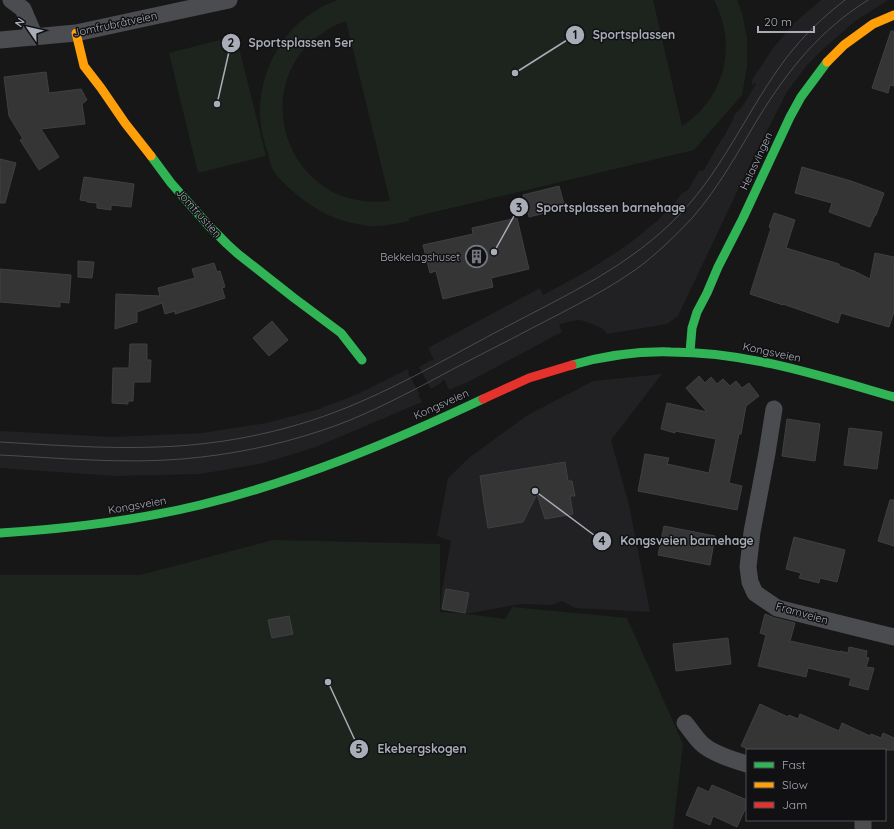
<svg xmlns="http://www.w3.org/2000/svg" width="894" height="829" font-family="Quicksand,sans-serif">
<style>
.built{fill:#212123}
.green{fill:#1d241e;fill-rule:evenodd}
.building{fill:#353536;stroke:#3f4043}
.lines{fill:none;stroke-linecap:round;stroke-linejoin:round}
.street{stroke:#4b4c50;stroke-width:17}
.fast{stroke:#30b455;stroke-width:9}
.slow{stroke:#ff9f0a;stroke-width:9}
.jam{stroke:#e5322d;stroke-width:9}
.tram{stroke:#4b4c4f;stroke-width:1}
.labels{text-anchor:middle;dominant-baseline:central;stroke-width:3;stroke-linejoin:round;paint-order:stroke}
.street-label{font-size:11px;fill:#a8adb8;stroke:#111113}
.poi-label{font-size:11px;fill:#a8adb8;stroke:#111113;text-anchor:end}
.leader{fill:none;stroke:#a8adb8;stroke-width:1.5}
.callout-dot{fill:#a8adb8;stroke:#111113;stroke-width:1.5}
.mark-label{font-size:12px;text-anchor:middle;font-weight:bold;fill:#111}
.callout-label{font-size:12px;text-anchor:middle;font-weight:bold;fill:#a8adb8;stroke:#111113;stroke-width:3;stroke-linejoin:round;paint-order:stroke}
</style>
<rect width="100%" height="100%" fill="#171717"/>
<!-- built -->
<g class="built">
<polygon points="821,0 888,0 854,22 821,51 807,65 787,92 755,154 678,316 667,324 607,334 603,329 597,326 584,321 578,320 564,323 559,325 562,332 468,382 449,390 444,379 441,383 431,389 419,367 430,361 434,360 428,348 540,288 543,295 587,271 617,252 630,243 658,220 672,205 673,205 682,193 688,190 699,171 704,170 721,140 723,138 734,118 734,115 742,107 756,84 754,83 752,86 752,80 771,51 792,25"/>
<polygon points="408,369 409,372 408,373 419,393 420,393 420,394 418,395 422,402 316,447 264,463 200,474 115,476 0,468 0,431 112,437 202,433 266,423 316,410 358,394"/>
<polygon points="662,374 611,440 629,505 650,612 575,608 562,601 552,605 521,604 465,614 441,610 442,591 451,541 437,536 448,478 470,457 526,416 593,381"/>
</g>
<!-- green -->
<g class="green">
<path d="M338,0H653L682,126C718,103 734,60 722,20C720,13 717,6 714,0H737L742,13L747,38V67L742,95L694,150L409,218V221C398,223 387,226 376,226C372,227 368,226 364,225C338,222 316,211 296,194C288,187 277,178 272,168C270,162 269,156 267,150C263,138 260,125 260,112C260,63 291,15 338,0ZM346,21L390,201H389C370,203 351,201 333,192C284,167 266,100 300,54C312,39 328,27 346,21Z"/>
<polygon points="236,36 266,156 198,173 169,53"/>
<polygon points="273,540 440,544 440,612 467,614 505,619 512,607 627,618 683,744 673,829 0,829 0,575 140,575"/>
</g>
<!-- building -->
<g class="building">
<polygon points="891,31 894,31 894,86 890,85 888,93 872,88"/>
<polygon points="46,72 49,93 81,89 87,100 82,104 85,124 41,129 59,157 39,170 20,140 23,139 9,116 4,77"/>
<polygon points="0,159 16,163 5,203 0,203"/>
<polygon points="802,167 851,181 884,193 876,215 875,215 870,227 829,212 832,203 795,193"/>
<polygon points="84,177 134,184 131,207 111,205 111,210 97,208 97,203 87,202 87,201 80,200"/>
<polygon points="559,186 565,208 529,217 523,195"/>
<polygon points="774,213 795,220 786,248 839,264 839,266 854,271 870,279 875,253 894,257 894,312 889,327 841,313 838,323 783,304 783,305 750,294 771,228 769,227"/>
<polygon points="517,218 529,269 491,278 493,287 443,299 436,271 430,273 423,245 473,234 472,228"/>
<polygon points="78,261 94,262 92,278 78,277"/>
<polygon points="214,263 217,272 220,271 225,287 222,288 225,298 175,314 175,311 165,314 162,303 137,312 137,322 115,329 116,294 160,296 158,288 195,278 192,269"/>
<polygon points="0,269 71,275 69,303 60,302 60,307 0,302"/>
<polygon points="272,321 288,340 269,356 253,338"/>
<polygon points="130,344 147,344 147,360 151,360 150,382 134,382 133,401 128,401 128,404 112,403 113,368 129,368"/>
<polygon points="699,376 705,383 711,377 717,384 723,379 730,386 736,381 742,388 749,383 759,396 746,406 741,434 739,434 729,483 742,486 737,510 638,491 645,454 669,458 667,464 709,473 716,439 675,431 675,433 661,429 667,403 707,412 686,388"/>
<polygon points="787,419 820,424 815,461 782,456"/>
<polygon points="849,428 882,432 877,469 844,465"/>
<polygon points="565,462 568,481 572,481 575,496 570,496 573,514 545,519 537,494 523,522 488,528 485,510 480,476"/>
<polygon points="890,500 894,500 894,546 878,541"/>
<polygon points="664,526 715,536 710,565 658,555"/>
<polygon points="794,537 845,550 837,582 820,578 819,583 799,578 801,573 786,569"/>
<polygon points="446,589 469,593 465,613 442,609"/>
<polygon points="765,614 775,618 795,623 790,641 840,652 840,651 848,653 849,647 867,651 866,657 869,658 866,667 874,668 868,690 849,685 851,678 808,668 806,677 758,666 766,635 760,633"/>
<polygon points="289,616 293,634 272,638 268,620"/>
<polygon points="728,638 731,664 676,671 673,644"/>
<polygon points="760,704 788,717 789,715 798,719 800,714 839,731 842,723 870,736 871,734 881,738 883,733 894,738 894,750 750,750 741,746"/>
<polygon points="712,785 747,800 747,805 737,827 713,816 710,825 686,815 698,787 709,792"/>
</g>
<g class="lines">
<!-- street -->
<g class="street">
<polyline points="11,0 23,9 35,37"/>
<polyline points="0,40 76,33 229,0"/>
<polyline points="774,409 767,453 752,532 748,567 750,582 755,593 777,608 894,637"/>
<path d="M685,723C690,729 695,737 701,743C711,753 733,760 747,764"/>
<polyline points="863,820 863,829"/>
</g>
<!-- fast -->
<g class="fast">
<polyline points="151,156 171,183 209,226 227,244 238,254 294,298 341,333 362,360"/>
<polyline points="690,352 692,328 697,312 707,293 718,267 743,218 790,117 801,97 827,62"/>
<path d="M572,365C604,356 638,351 671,352C748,352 821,376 894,397"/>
<path d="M0,533C67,529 134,521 200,505C298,481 392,442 483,399"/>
</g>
<!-- slow -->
<g class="slow">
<polyline points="76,33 84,66 101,88 125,123 151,156"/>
<polyline points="827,62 844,45 873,24 894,15"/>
</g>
<!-- jam -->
<polyline class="jam" points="483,399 529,378 572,365"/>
<!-- tram -->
<g class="tram">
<path d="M0,442C52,445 105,449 157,447C226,445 296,430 360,402C409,381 456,353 504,328C568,294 631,266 682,212C725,166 749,107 787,57C804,35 823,17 845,0"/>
<path d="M0,455C60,458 122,464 182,459C229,455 275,446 320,431C358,419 394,400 429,382C458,366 488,351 517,336C556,315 598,296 635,270C656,255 675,236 693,217C719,187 738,152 759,117C788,70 820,30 868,0"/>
</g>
</g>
<!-- icons -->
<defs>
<symbol id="building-ring" viewBox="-11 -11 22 22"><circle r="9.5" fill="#111113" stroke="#757880" stroke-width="1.5"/><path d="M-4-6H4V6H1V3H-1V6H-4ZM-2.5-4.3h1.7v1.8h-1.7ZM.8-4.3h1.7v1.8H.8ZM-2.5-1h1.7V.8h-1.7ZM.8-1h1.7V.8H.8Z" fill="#757880"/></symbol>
</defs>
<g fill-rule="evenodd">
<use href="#building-ring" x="464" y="244" width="25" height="25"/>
</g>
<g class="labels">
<!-- street labels -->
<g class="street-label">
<text transform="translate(115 24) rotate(-12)">Jomfrubråtveien</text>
<text transform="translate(756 161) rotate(-65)">Heiasvingen</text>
<text transform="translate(199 213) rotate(48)">Jomfrustien</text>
<text transform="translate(772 352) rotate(12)">Kongsveien</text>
<text transform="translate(441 404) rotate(-24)">Kongsveien</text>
<text transform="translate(137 505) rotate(-10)">Kongsveien</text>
<text transform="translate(802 613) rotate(16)">Framveien</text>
</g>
<!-- poi labels -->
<g class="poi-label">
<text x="460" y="257">Bekkelagshuset</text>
</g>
</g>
<!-- callouts -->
<path class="leader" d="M515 73L575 35M217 104L231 43M494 252L519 207M535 491L602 541M328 682L359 749"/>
<g class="callout-dot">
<circle cx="515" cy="73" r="4"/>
<circle cx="217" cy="104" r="4"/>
<circle cx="494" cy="252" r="4"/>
<circle cx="535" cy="491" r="4"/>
<circle cx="328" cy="682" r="4"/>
<circle cx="575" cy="35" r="10"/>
<circle cx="231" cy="43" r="10"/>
<circle cx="519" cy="207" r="10"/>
<circle cx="602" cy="541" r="10"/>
<circle cx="359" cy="749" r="10"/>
</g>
<g class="mark-label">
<text x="575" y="39">1</text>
<text x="231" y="47">2</text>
<text x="519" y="212">3</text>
<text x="602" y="545">4</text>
<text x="359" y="753">5</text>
</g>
<g class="callout-label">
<text x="634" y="39">Sportsplassen</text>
<text x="301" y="47">Sportsplassen 5er</text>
<text x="611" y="212">Sportsplassen barnehage</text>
<text x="687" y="545">Kongsveien barnehage</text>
<text x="422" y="753">Ekebergskogen</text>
</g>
<!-- legend -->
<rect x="746" y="749" width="140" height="72" fill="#111113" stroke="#4d4f55"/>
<rect x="754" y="762" width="20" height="6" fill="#30b455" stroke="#4d4f55"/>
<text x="782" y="769" font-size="12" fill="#a8adb8">Fast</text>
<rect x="754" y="782" width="20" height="6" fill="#ff9f0a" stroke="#4d4f55"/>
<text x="782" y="789" font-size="12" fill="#a8adb8">Slow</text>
<rect x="754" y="802" width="20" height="6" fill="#e5322d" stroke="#4d4f55"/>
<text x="782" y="809" font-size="12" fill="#a8adb8">Jam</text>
<!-- north arrow -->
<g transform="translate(28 28) rotate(304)" stroke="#111113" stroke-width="3" paint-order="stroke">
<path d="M0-3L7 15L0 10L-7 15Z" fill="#a8adb8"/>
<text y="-6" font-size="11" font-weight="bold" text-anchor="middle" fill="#a8adb8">N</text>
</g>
<!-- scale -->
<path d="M758 26v6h56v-6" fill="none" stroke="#a8adb8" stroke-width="2"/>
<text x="764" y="26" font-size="12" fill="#a8adb8" stroke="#111113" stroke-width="3" paint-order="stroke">20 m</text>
</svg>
